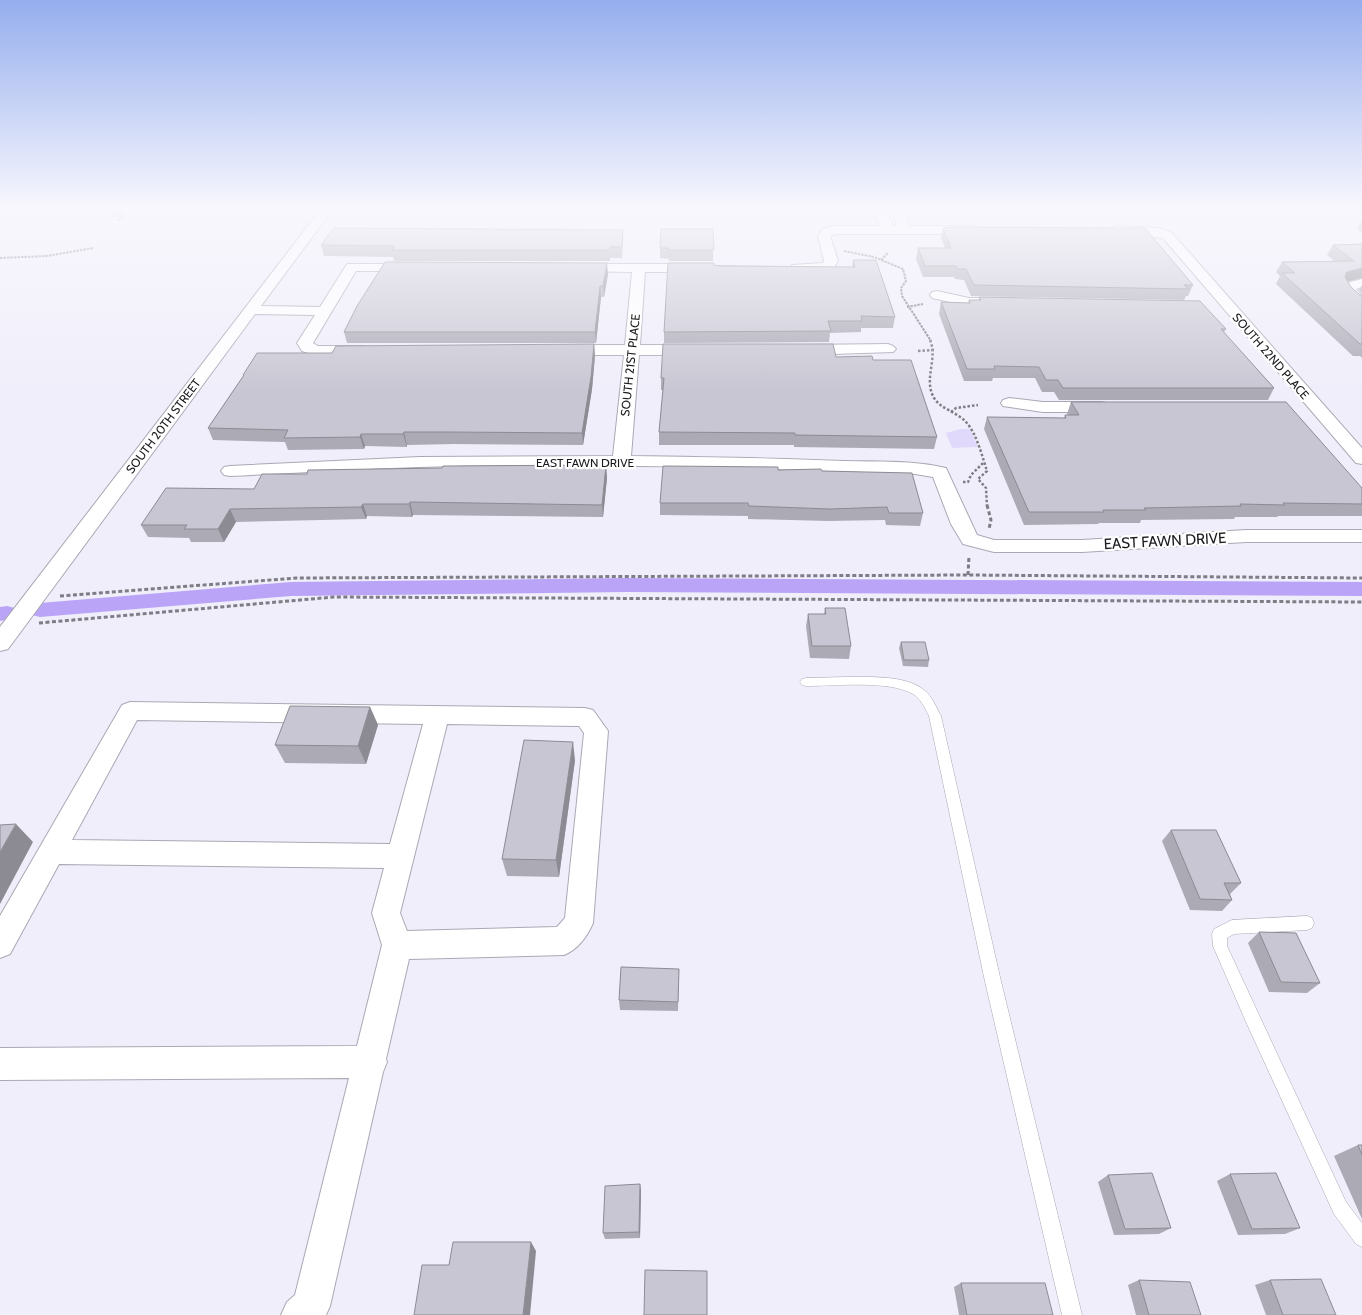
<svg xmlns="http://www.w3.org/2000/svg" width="1362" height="1315" font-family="Cabin,sans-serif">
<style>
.green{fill:#e1d9fc}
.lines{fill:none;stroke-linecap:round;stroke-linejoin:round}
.canal{fill:#b9a4f7;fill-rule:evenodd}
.service-casing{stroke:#aaa8b4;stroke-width:1}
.minor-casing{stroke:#aaa8b4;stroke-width:2}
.path-far2{stroke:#7e7d85;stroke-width:2;stroke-dasharray:2.5 1;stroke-linecap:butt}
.path-far1{stroke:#7e7d85;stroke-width:2.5;stroke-dasharray:2.5 2;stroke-linecap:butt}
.path{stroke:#7e7d85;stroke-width:3;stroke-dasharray:4 2.5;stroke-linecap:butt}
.service{fill:#fff;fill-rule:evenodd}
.minor{fill:#fff;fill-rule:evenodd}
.wall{fill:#acaab5}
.shaded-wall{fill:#8c8b93}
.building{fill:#c8c6d2;stroke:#8c8b93}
.labels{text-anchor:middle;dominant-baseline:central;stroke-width:4.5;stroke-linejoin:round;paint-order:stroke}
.far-street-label{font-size:12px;fill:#1b1b1f;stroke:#fff}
.street-label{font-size:15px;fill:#1b1b1f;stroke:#fff}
</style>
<rect width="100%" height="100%" fill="#f0eefa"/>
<!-- green -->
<polygon class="green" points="961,429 970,429 978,447 952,448 946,433"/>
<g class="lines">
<!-- canal -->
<g class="canal">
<polygon points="626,578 1362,582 1362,596 626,592 291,596 40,617 32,615 29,610 32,605 40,603 291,582"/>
<polygon points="7,606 15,608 18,613 15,618 0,621 0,607"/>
</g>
<defs>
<g id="service">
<polygon points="881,211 901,211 904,213 901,215 879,214 879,212"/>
<path d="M847,677C869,677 906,675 924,690C932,696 936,707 941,716L1000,977L1082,1315H1062L984,977L929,716C925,708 921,699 913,694C890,680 833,686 806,686L802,685L800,682L802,679L806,678Z"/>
<polygon points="1307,916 1312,918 1314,923 1312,928 1307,930 1234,934 1227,938 1227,946 1346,1202 1362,1223 1362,1247 1356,1244 1334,1214 1246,1022 1213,946 1212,934 1214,929 1232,920"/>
</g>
<g id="minor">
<polygon points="321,209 333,209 261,306 320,307 347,264 418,264 420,267 418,270 413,271 356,271 313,343 318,346 364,346 369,348 372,351 369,354 317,356 302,351 297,343 315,315 255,314 8,649 0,651 0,627"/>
<polygon points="873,209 885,209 893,226 897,226 893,209 905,209 909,226 972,226 978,230 972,234 835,234 830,236 838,261 832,270 792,271 790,268 792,265 823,263 824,261 818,236 823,229 835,226 880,226"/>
<polygon points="1117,226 1159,228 1171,232 1362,448 1362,464 1356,463 1163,238 1113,233 1111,230 1113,227"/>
<path d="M577,264H698L705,268L698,272H645L640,345H692L697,347L700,350L697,353L692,355H639L631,456C702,457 773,458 844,461C878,462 914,460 946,468L977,535L994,540H1082L1246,530H1362V542H1246L1082,552H994L963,544L951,524L933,477L915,474C750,468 584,462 419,467C356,469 293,473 230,476L224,475L221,471L224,467L230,466L420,457L613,456L624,355H564L559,353L556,350L559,347L564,345H625L632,272L572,271L570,268Z"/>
<path d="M1362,279V287L1356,289L1362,296V307C1352,305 1344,296 1341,287L1343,284Z"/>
<path d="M937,291L969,298H998L1005,302C995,314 946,301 932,298L930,295L932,292Z"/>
<polygon points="888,344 893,346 896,349 893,352 804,355 799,353 796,350 799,347 804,345"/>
<polygon points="1009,398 1043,402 1101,402 1107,403 1109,407 1107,411 1101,412 1043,412 1003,406 1001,403 1003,400"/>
<path d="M130,702L585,708L593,710L608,731L593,923C587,937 578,949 564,955L409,959L386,1059L387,1062L383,1072L330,1306L326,1315H281L287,1302L295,1295L349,1078L0,1080V1048L357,1046L382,945L372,913L384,868L59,864L10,954L0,958V916L122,705ZM137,720L423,724L390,844L72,840ZM447,724L579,726L584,733L565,918L557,927L407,931L400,913Z"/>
</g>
</defs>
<!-- service casing -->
<use href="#service" class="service-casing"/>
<!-- minor casing -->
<use href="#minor" class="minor-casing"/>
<!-- path-far2 -->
<g class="path-far2">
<polyline points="119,220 123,216 112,216 120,209"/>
<polyline points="844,251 874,257 903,269 906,281 901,288 902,296 931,341"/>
<polyline points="0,258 47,256 93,248"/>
<polyline points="881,260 887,254 886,252"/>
<polyline points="907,307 923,304"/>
</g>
<!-- path-far1 -->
<g class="path-far1">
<path d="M930,340C938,358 924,378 933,396C939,409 956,411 966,422C977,434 982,456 987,471L978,479L986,488L987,506"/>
<polyline points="918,351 934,350"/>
<polyline points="951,412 956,408 978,405"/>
<polyline points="963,482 968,482 971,475 984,462"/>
</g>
<!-- path -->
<g class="path">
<polyline points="987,505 991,520 989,529"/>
<polyline points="968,575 969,556"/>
<polyline points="60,596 296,578 968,575 1362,578"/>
<polyline points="39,623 334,597 1362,602"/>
</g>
<!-- service -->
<use href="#service" class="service"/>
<!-- minor -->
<use href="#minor" class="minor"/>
</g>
<!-- wall -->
<g class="wall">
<polygon points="1362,220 1362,233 1357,229"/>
<polygon points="943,228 1193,285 1188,296 1186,296 1184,300 971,296 964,280 955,279 954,277 923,277 916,259 918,248 945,248 941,238"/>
<polygon points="713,229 713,261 669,261 669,259 660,258 660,248"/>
<polygon points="623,230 623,241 622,258 610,258 610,261 394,261 393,257 324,256 321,245"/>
<polygon points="1362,244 1362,278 1348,281 1351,287 1360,295 1362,295 1362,358 1360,356 1353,356 1276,284 1280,276 1276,272 1282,262 1334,261 1327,255 1333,245"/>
<polygon points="853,260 895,317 893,328 861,328 861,332 830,333 829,342 664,343 664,332 714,265 852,267"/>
<polygon points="608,274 604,297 601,297 596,343 347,343 344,332"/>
<polygon points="1362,285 1362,294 1359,290"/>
<polygon points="979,297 1226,329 1224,332 1274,388 1268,400 1059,400 1054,392 1042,392 1035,378 993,378 992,381 964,381 939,314 941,302 968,303 969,300 979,300"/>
<polygon points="594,344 595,356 592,389 583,445 453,444 407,445 407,447 365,446 364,449 288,450 285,442 213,440 208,428 243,377 243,375 332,353"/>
<polygon points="836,357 873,360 937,437 934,449 794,447 794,445 659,445 659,432 663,390 661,390 661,378"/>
<polygon points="1071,402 1362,488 1362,516 1278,516 1277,517 1235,517 1234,519 1141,520 1140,523 1099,523 1098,524 1024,525 984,429 987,417 1064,418 1065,415 1068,415 1067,414"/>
<polygon points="606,465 607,478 603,517 413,515 412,517 367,516 366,519 236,522 224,542 191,542 189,538 148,537 141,525 307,474"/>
<polygon points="778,470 822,471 923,513 920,526 886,525 885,520 828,521 748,519 748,516 660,515 660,503"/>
<polygon points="825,608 851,646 849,659 810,658 806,626 808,614 824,614"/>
<polygon points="901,642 929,660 928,667 903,666 899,648"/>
<polygon points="370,707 378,725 366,764 285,763 275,745"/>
<polygon points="575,760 559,877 507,876 502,859"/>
<polygon points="1171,830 1241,883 1230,894 1232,900 1222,911 1190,910 1162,841"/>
<polygon points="1259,932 1320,983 1307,993 1269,992 1248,943"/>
<polygon points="679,969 678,1011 620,1010 619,1000"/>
<polygon points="1358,1145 1362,1145 1362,1219 1334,1156"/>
<polygon points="1230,1174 1300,1228 1285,1234 1238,1235 1217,1181"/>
<polygon points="1108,1175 1171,1228 1159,1234 1114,1235 1098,1182"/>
<polygon points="640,1184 641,1191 640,1238 605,1239 603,1233"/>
<polygon points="1139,1280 1201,1315 1136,1315 1128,1285"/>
<polygon points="1270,1280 1336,1315 1266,1315 1255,1285"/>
<polygon points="961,1283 1053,1315 959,1315 954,1287"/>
</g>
<!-- shaded-wall -->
<g class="shaded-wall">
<polygon points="607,263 608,274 604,297 603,286"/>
<polygon points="1362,268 1362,278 1341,283 1347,272"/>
<polygon points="600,286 601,297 596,343 595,332"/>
<polygon points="594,344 595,356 592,389 583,445 582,433"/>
<polygon points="404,432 407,445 407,447 403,434"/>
<polygon points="361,434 365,446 364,449 360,437"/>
<polygon points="606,465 607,478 603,517 602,505"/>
<polygon points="410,502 413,515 412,517 409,504"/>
<polygon points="363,504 367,516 366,519 361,507"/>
<polygon points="230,509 236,522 224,542 218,529"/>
<polygon points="370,707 378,725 366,764 358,746"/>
<polygon points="573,742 575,760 559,877 556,860"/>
<polygon points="16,824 33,842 0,904 0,852"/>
<polygon points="640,1184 641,1191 640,1238 639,1232"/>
<polygon points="531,1242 536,1251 530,1315 523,1315"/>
</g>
<!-- building -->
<g class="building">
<polygon points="951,227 1145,228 1193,285 1184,285 1189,289 974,285 966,269 957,269 956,266 925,266 918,248 951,248 943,228"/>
<polygon points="334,228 623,230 622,247 610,247 609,250 392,250 394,246 321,245"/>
<polygon points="661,229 713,229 714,250 668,250 669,248 660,248"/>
<polygon points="1362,244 1362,268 1347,272 1345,277 1351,287 1360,295 1362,295 1362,344 1360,344 1282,273 1295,273 1282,262 1354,261 1333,245"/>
<polygon points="853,260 876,260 895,317 861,316 862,321 828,321 831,331 664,332 668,263 714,263 714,265 719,266 855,267"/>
<polygon points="385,262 607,263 603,286 600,286 595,332 344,332 357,306"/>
<polygon points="979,297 1200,301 1226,329 1221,329 1274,388 1063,388 1058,380 1046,380 1039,367 994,366 995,369 967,369 941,302 970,303 969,300 981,300"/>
<polygon points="594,344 591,377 582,433 450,432 404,432 403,434 361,434 360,437 284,438 288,430 208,428 244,375 243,375 257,353 332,353 336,346"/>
<polygon points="663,344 833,344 836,357 872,356 873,360 911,360 937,437 795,435 795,433 659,432 664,378 661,378"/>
<polygon points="1071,402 1286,402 1362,488 1362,504 1283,503 1285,505 1240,504 1241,506 1144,508 1146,510 1103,510 1104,512 1029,512 987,417 1066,418 1065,415 1079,415"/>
<polygon points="606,465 602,505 410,502 409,504 363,504 361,507 230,509 218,529 184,529 187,525 141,525 166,488 254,489 262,474 307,474 308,470 442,468 443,466"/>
<polygon points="663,466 778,467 778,470 821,469 822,471 912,473 923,513 889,513 887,507 830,509 749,506 748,503 660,503"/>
<polygon points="825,608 845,608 851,646 812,646 808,614 826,614"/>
<polygon points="901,642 925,642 929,660 904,660"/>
<polygon points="290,706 370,707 358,746 275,745"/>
<polygon points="524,740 573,742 556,860 502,859"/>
<polygon points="16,824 0,852 0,825"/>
<polygon points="1171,830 1216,830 1241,883 1224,883 1232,900 1200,899"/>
<polygon points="1259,932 1296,933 1320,983 1281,982"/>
<polygon points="621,967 679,969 678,1002 619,1000"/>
<polygon points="1358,1145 1362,1145 1362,1155"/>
<polygon points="1152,1173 1171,1228 1125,1229 1108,1175"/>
<polygon points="1276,1173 1300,1228 1252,1229 1230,1174"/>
<polygon points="640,1184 639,1232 603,1233 605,1186"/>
<polygon points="453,1242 531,1242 523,1315 414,1315 422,1265 449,1265"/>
<polygon points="645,1270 707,1271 707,1315 644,1315"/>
<polygon points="1321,1279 1336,1315 1283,1315 1270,1280"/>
<polygon points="1139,1280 1190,1282 1201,1315 1149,1315"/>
<polygon points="961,1283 1045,1283 1053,1315 967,1315"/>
</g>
<!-- sky -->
<linearGradient id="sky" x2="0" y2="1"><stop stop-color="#95aeee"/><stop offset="0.53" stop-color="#f8f7fd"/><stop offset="1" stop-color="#f8f7fd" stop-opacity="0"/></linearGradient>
<rect width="1362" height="393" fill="url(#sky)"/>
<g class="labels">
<!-- far-street labels -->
<g class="far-street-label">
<text transform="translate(1271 356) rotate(49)">SOUTH 22ND PLACE</text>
<text transform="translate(630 365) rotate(-84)">SOUTH 21ST PLACE</text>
<text transform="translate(163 426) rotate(-53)">SOUTH 20TH STREET</text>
<text x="585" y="462">EAST FAWN DRIVE</text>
</g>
<!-- street labels -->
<g class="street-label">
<text transform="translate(1165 541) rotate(-3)">EAST FAWN DRIVE</text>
</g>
</g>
</svg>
